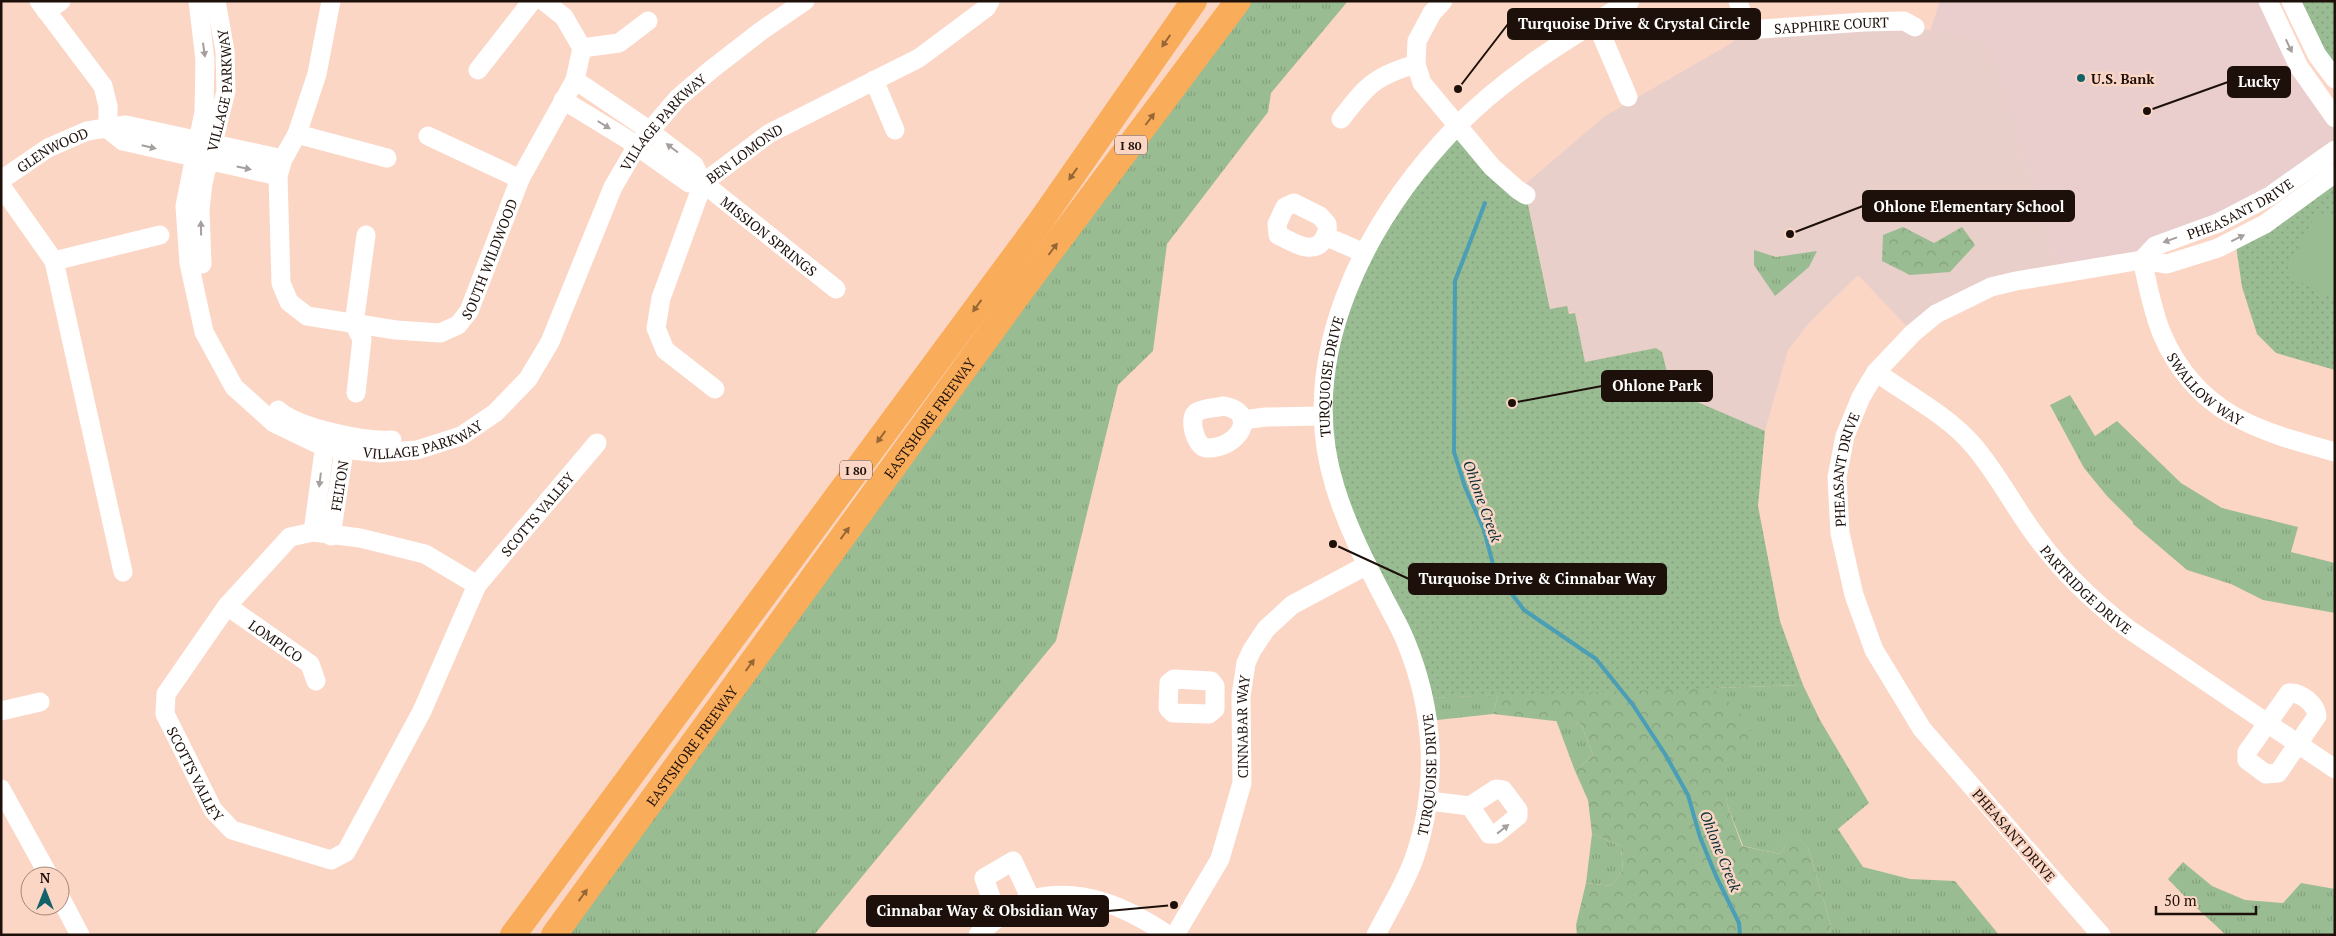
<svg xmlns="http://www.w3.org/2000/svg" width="2336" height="936" font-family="'PT Serif',serif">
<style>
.commercial{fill:#e9cecd}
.education{fill:#e9cfca}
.grass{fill:url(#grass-tufts)}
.forest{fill:url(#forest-crowns)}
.park{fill:url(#park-dots)}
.pitch{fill:#9abc92}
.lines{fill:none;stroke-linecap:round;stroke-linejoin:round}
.stream{stroke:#4a9eb5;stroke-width:4}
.minor{stroke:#fff;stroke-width:19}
.highway{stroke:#f9ac5a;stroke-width:26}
.oneway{fill:#966636}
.oneway2{fill:#a59f9d}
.poi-dot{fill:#136269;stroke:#fcd6c5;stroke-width:2}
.labels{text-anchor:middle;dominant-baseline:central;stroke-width:5;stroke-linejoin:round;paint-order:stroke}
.shield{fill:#fcd6c5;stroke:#604b42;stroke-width:1}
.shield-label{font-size:12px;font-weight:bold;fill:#1d100a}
.street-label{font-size:14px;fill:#1d100a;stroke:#fcd6c5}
.poi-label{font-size:14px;font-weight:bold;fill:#1d100a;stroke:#fcd6c5;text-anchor:start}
.water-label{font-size:15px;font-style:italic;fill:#052f39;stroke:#fcd6c5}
.leader{fill:none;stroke:#1d100a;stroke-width:2}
.callout-dot{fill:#1d100a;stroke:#fcd6c5;stroke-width:2}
.callout{fill:#1d100a;stroke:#1d100a;stroke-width:2}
.callout-label{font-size:15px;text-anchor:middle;font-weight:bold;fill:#fff}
</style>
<defs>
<pattern id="grass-tufts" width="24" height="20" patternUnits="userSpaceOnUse" patternTransform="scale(1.25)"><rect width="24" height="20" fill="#9abc92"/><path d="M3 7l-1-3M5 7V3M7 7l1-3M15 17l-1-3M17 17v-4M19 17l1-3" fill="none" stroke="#84a17d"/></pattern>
<pattern id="forest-crowns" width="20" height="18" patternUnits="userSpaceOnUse" patternTransform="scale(1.25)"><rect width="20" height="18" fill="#9abc92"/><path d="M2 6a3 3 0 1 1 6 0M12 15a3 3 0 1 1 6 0" fill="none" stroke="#84a17d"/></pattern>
<pattern id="park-dots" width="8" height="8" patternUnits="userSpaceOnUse" patternTransform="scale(1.25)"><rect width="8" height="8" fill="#9abc92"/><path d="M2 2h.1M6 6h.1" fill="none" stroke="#84a17d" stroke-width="1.8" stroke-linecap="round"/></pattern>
</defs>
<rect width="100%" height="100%" fill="#fcd6c5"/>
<!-- commercial -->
<polygon class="commercial" points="1940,1 2268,1 2335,118 2335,150 2142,260 2057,273 2000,78 1986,43 1930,31"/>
<!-- education -->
<polygon class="education" points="1915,27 1986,43 2000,78 2057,273 2016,281 1913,333 1858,275 1809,323 1788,350 1765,431 1672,391 1662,352 1656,348 1585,362 1575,313 1551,310 1526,195 1518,190 1605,116 1730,44 1747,30"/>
<!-- grass -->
<g class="grass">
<polygon points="1238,1 1348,1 1271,93 1268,112 1167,244 1153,351 1118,385 1056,641 814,935 554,935"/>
<polygon points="1754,250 1776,257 1817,251 1809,267 1775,296 1754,265"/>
<polygon points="2070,395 2095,436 2117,421 2181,483 2222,508 2298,527 2291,552 2335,563 2335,613 2263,600 2231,584 2187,570 2133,524 2133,522 2107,496 2084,468 2050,405"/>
<polygon points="1803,685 1820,720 1869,803 1838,829 1863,867 1910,879 1955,881 1999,935 1828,935 1831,926 1809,850 1794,831 1780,854 1743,846 1727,804 1712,688"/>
<polygon points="1498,695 1493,714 1428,721 1425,698"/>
<polygon points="1556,720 1581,724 1593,755 1575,771"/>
<polygon points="1592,834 1621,846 1623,870 1611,886 1586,883"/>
<polygon points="2183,862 2212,886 2245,900 2283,903 2301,883 2335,889 2335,935 2226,935 2188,900 2168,879"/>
</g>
<!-- forest -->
<g class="forest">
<polygon points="1903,227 1934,243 1962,227 1975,245 1950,272 1910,275 1882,261 1883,235"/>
<polygon points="1518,313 1712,688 1739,711 1752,735 1724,772 1727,804 1742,846 1780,854 1794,830 1809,850 1831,926 1828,935 1577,935 1576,925 1586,883 1611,886 1623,870 1621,846 1592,834 1588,800 1575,771 1593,755 1581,724 1493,714 1498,695"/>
</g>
<!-- park -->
<g class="park">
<polygon points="2291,1 2335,1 2335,79"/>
<polygon points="1457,126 1526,195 1550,309 1567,306 1569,314 1575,313 1585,362 1656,348 1662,352 1672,391 1765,431 1758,506 1780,621 1803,685 1425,698 1367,565 1321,416 1347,290"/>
<polygon points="2335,173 2335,370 2276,353 2257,334 2242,287 2235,239"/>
</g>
<!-- pitch -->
<polygon class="pitch" points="2327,212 2335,216 2335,300 2293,278 2288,267 2316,215"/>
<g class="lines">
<!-- stream -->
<polyline class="stream" points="1485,203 1455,281 1454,452 1465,487 1484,530 1495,572 1524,610 1596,659 1633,705 1665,754 1688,795 1700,837 1716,876 1739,923 1740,935"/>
<!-- minor -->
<g class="minor">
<polyline points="39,1 103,86 108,106 108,129"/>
<path id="s1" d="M198,1L205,60L204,112L185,206L189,263L204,332L234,387L274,423L324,447L380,453L417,450L461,436L495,413L528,379L550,342L613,187L637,146L678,98L712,69L761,31L805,1"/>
<path id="s2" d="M331,1L317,74L297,134L283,159L278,176L281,283L289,302L307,316L396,330L440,333L458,325L469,311L520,179L575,80L582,48L564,17L544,1"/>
<polyline points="1443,1 1432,13 1417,41 1416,64 1422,83 1492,167 1518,190 1526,195"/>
<path id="s3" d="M1738,1L1747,30L1864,22L1904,21L1915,27"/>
<polyline points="2268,1 2299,67 2335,118"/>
<polyline points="2291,1 2317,55 2335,79"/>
<polyline points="46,11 61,1"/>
<polyline points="1596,22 1628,97"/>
<polyline points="582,48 619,43 648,21"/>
<polyline points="478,70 532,1"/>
<path id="s4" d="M575,80L640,124L694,165L703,183L836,289"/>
<polyline points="874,80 895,130"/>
<polyline points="563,100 627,139 689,183 703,183"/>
<path d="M1341,119C1367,85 1375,76 1416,64"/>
<polyline points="108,129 123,141 278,176"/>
<polyline points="297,134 387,158"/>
<polyline points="428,136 520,179"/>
<path id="s5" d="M1,180L48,148L87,131L126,125L283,159"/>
<polyline points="1,186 54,261 123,572"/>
<path d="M1294,203L1320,216L1327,224C1328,230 1327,234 1324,239C1313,257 1291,241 1278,235L1277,224L1285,207Z"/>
<polyline points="1325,236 1364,253"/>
<path id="s6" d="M2142,260C2148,285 2152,310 2162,334C2196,414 2258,431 2335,452"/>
<path id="s7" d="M2142,260L2155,246L2218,223L2270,196L2335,150"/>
<polyline points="54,261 160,235"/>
<path id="s8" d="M202,264L200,210L203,183L226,91L225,51L216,1"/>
<path id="s9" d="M1876,372C1908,395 1947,415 1973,445C1998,474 2015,509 2038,539C2063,573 2094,602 2127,628L2335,769"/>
<path id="s10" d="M715,389L665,350L656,328L661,298L703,183L770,133L919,58L986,8L990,1"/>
<polyline points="356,393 362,339 354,324 366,235"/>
<path d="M1223,406C1262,412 1237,450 1206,448C1196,447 1187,418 1197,412C1204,408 1216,408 1223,406Z"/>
<path d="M278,410C298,428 365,442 392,440"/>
<polyline points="1242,420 1266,417 1321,416"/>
<polyline points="313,532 326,436"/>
<path id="s11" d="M331,536L346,438"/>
<path id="s12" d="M477,585L425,554L360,538L313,532L290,537L227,606L166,694L165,714L213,810L232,830L331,860L346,852L422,711L477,585L597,443"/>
<path id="s13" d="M227,606L310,664L316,681"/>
<polygon points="1174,679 1211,681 1215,686 1215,709 1209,714 1173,713 1168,708 1169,683"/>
<path d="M2289,693C2301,692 2316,704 2317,716L2278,773L2266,774L2247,760V752Z"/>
<polyline points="1,711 40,702"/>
<polyline points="1,789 49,876"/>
<polyline points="1429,801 1470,806 1496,789 1503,790 1518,810 1518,816 1496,834 1489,834 1470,806"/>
<polyline points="60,897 80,935"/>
<polyline points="998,917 984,878 1013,861 1031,899"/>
<path d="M978,935C993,921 1012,905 1032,899C1082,886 1128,908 1168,935"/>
<path id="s14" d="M1175,935L1220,859L1242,783L1241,696L1246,663L1252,650L1266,629L1292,605L1367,565"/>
<path id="s15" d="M1376,935C1389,909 1406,883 1415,856C1439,785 1434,710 1406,642C1400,627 1391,612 1384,598C1365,562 1347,526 1335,487C1294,355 1367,219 1457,126C1507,75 1570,37 1630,1"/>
<path id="s16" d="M2101,935L1922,729L1874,650L1854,595L1840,533L1837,477L1845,436L1861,397L1876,372L1913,333L1936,314L1991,287L2016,281L2142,260L2167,264L2218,248L2265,224L2335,173"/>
</g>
<!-- highway -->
<g class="highway">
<polyline points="513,935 1040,222 1194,1"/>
<path id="s17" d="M554,935L1023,288L1238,1"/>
</g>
</g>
<!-- one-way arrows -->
<defs><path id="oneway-solid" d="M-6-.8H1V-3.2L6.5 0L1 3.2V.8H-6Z" transform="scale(1.25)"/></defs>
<g class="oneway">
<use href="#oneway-solid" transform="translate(1166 41) rotate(125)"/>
<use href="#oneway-solid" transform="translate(1150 119) rotate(-53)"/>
<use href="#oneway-solid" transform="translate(1073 174) rotate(125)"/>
<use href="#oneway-solid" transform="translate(1053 249) rotate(-53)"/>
<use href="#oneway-solid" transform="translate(977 306) rotate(126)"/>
<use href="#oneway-solid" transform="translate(881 437) rotate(126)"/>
<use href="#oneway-solid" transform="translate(845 533) rotate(-54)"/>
<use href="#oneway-solid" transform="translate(750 665) rotate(-54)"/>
<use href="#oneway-solid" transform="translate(583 895) rotate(-54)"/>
</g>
<g class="oneway2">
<use href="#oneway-solid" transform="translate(2289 46) rotate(65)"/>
<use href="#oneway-solid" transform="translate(204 50) rotate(82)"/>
<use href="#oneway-solid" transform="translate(604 125) rotate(32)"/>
<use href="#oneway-solid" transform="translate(149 147) rotate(13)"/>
<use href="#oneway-solid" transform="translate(672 148) rotate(-143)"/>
<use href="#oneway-solid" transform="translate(244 168) rotate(12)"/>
<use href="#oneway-solid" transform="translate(201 228) rotate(-91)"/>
<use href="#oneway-solid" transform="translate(2238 238) rotate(-26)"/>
<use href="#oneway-solid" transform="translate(2170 240) rotate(160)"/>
<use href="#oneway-solid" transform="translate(320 480) rotate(97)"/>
<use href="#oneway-solid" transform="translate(1503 829) rotate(-38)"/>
</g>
<!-- markers -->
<circle class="poi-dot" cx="2081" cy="78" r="5"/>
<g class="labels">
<!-- shield labels -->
<g class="shield">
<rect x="1115" y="135.5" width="32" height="19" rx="4"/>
<rect x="840" y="460.5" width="32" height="19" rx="4"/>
</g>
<g class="shield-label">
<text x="1131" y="145">I 80</text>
<text x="856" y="470">I 80</text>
</g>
<!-- street labels -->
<g class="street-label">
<text stroke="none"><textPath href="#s3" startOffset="115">SAPPHIRE COURT</textPath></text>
<text stroke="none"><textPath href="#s8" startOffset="176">VILLAGE PARKWAY</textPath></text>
<text stroke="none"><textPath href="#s1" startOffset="1028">VILLAGE PARKWAY</textPath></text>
<text stroke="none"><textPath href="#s5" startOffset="60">GLENWOOD</textPath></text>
<text stroke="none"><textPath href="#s10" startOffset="291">BEN LOMOND</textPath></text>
<text stroke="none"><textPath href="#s7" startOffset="112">PHEASANT DRIVE</textPath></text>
<text stroke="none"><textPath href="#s4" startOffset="251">MISSION SPRINGS</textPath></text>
<text stroke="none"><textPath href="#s2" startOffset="562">SOUTH WILDWOOD</textPath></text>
<text stroke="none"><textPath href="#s15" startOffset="590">TURQUOISE DRIVE</textPath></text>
<text stroke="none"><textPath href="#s6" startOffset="148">SWALLOW WAY</textPath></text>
<text stroke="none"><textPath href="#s17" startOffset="639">EASTSHORE FREEWAY</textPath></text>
<text stroke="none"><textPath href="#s1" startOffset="608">VILLAGE PARKWAY</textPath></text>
<text stroke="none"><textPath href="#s16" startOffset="552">PHEASANT DRIVE</textPath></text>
<text stroke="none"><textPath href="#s11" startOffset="51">FELTON</textPath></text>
<text stroke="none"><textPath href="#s12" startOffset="1065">SCOTTS VALLEY</textPath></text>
<text stroke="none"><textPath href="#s9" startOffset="306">PARTRIDGE DRIVE</textPath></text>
<text stroke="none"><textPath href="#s13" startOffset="60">LOMPICO</textPath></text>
<text stroke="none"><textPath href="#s14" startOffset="224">CINNABAR WAY</textPath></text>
<text stroke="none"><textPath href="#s17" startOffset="234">EASTSHORE FREEWAY</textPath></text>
<text stroke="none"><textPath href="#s12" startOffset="486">SCOTTS VALLEY</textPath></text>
<text stroke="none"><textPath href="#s15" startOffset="171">TURQUOISE DRIVE</textPath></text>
<text transform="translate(2014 835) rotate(49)">PHEASANT DRIVE</text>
</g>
<!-- poi labels -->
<g class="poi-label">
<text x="2091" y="78">U.S. Bank</text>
</g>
<!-- water labels -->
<g class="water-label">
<text transform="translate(1483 501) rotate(70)">Ohlone Creek</text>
<text transform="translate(1721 851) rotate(68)">Ohlone Creek</text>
</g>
</g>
<!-- callouts -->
<path class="leader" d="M1458 89L1508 24M2147 111L2228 82M1790 234L1863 206M1512 403L1602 386M1333 544L1409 579M1174 905L1108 911"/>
<g class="callout-dot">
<circle cx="1458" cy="89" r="5"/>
<circle cx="2147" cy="111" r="5"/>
<circle cx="1790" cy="234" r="5"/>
<circle cx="1512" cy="403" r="5"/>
<circle cx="1333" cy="544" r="5"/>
<circle cx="1174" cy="905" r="5"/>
</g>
<g class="callout">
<rect x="1508" y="9" width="252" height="30" rx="5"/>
<rect x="2228" y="67" width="62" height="30" rx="5"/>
<rect x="1863" y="191" width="211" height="30" rx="5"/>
<rect x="1602" y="371" width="110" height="30" rx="5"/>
<rect x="1409" y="564" width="257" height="30" rx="5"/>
<rect x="867" y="896" width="241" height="30" rx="5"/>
</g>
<g class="callout-label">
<text x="1634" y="29">Turquoise Drive &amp; Crystal Circle</text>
<text x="2259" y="87">Lucky</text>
<text x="1969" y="212">Ohlone Elementary School</text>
<text x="1657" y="391">Ohlone Park</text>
<text x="1537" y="584">Turquoise Drive &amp; Cinnabar Way</text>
<text x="987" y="916">Cinnabar Way &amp; Obsidian Way</text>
</g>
<!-- border -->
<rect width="2336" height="936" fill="none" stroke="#1d100a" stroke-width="5"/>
<!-- north arrow -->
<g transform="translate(45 891)"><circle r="24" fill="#fcd6c5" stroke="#a3877a"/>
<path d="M0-4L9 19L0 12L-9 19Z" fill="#136269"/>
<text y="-8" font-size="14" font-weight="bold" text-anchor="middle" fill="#1d100a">N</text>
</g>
<!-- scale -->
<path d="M2156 906v8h100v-8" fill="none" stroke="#1d100a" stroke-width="2.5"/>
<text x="2164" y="906" font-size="15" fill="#1d100a" stroke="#fcd6c5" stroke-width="4" paint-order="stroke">50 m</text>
</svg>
